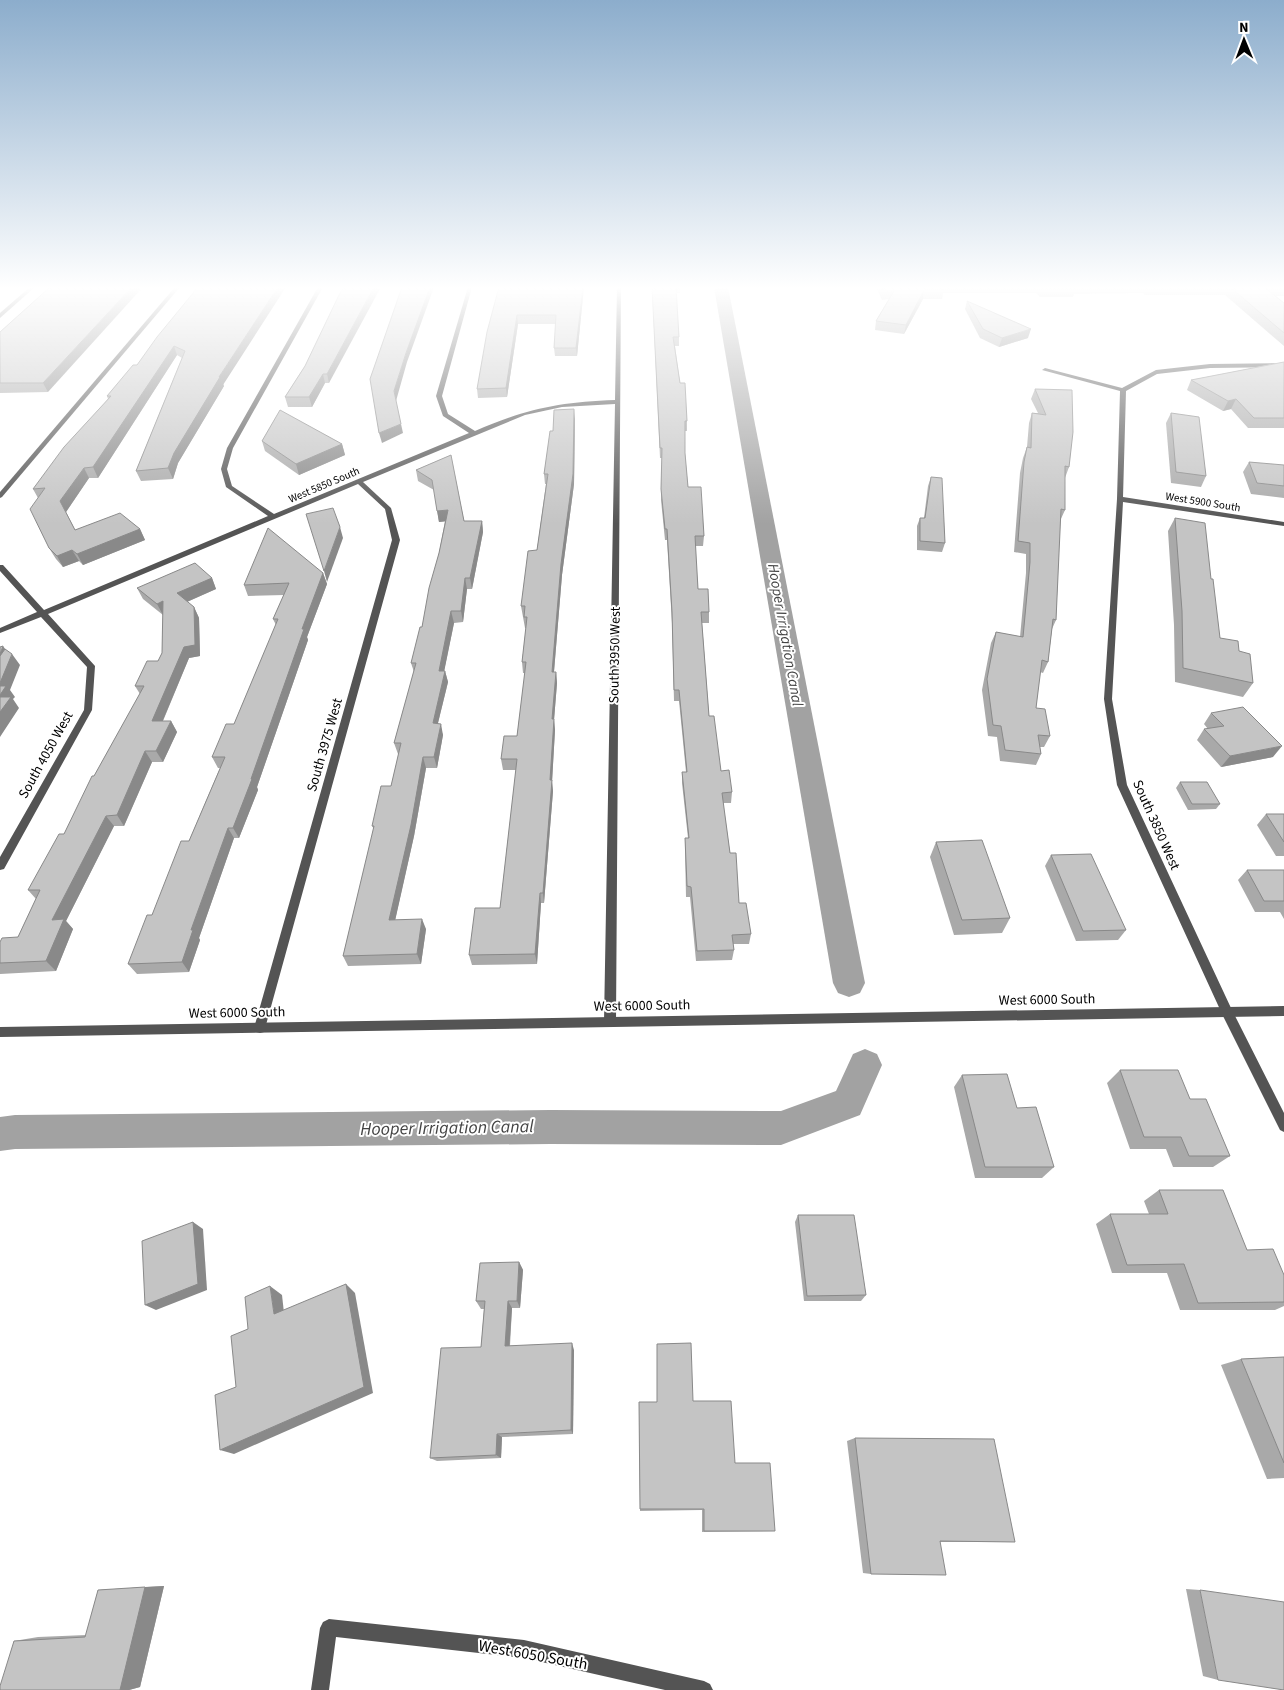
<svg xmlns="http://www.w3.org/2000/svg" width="1284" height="1690" font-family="'Source Sans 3',sans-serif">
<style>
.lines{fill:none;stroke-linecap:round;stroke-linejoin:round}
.canal{fill:#a2a2a2;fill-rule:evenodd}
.minor{fill:#545454;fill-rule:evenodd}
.tertiary{fill:#545454;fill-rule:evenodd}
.wall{fill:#a9a9a9}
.shaded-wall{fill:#898989}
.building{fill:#c4c4c4;stroke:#898989}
.labels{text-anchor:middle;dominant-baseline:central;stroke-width:4;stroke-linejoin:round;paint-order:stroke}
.far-street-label{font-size:11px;fill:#000;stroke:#fff}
.street-label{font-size:14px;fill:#000;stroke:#fff}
.water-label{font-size:15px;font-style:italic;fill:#434343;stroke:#fff}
.near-street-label{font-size:16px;fill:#000;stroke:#fff}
.near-water-label{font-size:18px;font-style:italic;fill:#434343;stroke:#fff}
</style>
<rect width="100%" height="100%" fill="#fff"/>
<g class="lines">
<!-- canal -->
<g class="canal">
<polygon points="714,287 728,287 865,983 860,993 849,997 838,993 833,983"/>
<polygon points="865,1049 877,1054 882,1065 860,1115 781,1145 550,1144 15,1149 0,1151 0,1117 15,1115 550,1110 781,1111 836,1091 853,1054"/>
</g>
<!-- minor -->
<g class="minor">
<polygon points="30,287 35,287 0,318 0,313"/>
<polygon points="175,287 180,287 2,497 0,498 0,492"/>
<path d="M318,287H323L233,448L227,469L232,486L274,514L469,433L443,416L436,396L468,287H472L442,396L448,414L475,431C526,409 559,402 615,400L617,287H621L616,1022L614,1026L610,1027L606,1026L604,1022L615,404L562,407L525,415L363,482L391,508L400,540L264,1032L260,1033L256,1032L254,1028L392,540L385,509L358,484L48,614L95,666L92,710L4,869L0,870V857L84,710L87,667L41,617L0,633V628L37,612L0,571V565H3L44,610L268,516L226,487L221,469L227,448Z"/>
<polygon points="1284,363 1284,367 1210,368 1157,374 1126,391 1123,497 1284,522 1284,526 1123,502 1112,699 1127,785 1231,1008 1284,1113 1284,1132 1280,1130 1223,1016 1117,785 1104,699 1117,499 1120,391 1042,370 1045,368 1122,388 1156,370 1210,364"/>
<polygon points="329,1619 524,1640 704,1681 710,1684 713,1690 665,1690 524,1658 336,1637 329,1690 311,1690 320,1628 323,1622"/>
</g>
<!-- tertiary -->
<polygon class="tertiary" points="1284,1006 1284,1016 0,1037 0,1027"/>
</g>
<!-- wall -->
<g class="wall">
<polygon points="50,287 48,392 0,393 0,332"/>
<polygon points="198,287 224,386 178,463 173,479 141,481 136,471 182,358 177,355 98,478 89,478 66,512 75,530 140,529 145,540 83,565 79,561 63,567 56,559 49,548 38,498 33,489 108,399 107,396 137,365"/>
<polygon points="499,287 584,287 577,356 555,356 554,348 556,324 518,324 507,397 478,398 477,389"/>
<polygon points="652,287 680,287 680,293 676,293 679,337 679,346 675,346 680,383 687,421 687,431 685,431 685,453 688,487 704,536 703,546 695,546 698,589 709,612 709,623 702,623 709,716 721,771 732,792 731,803 723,803 730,853 739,903 751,934 749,944 733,944 734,950 732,960 696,961 690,897 686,897 685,849 685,838 688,838 682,783 682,772 686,772 679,701 674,701 672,623 667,540 665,540 661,500 662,458 660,458"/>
<polygon points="876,287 1284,287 1284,296 1276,296 1284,303 1284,346 1225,295 1145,295 1143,293 1074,294 1073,297 1040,297 1036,293 943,293 942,299 923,299 904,334 875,330 876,321 889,299 882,300"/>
<polygon points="339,295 329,383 325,383 312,407 288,407 285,397 305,366"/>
<polygon points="967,301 1028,338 999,347 980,338 965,309"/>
<polygon points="1284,362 1284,428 1248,428 1231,409 1223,411 1187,390 1191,380"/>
<polygon points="1035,389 1069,467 1065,478 1065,510 1060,521 1056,620 1052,629 1048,662 1043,673 1040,672 1036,708 1050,736 1044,747 1040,747 1041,754 1036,765 1000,761 997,737 988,736 982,690 991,643 996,632 1020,637 1026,573 1026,554 1014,552 1020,473 1023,458 1027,447 1029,423 1032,413 1038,413 1031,399"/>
<polygon points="1171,413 1206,476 1201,487 1171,483 1166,423"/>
<polygon points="575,419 574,484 562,575 554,672 556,672 557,683 554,720 555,730 552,782 553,791 544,903 541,903 537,964 472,965 469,955 500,908 516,770 503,770 501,759 517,736 525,673 523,673 522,662 526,628 525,628 521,606 537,550 546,484 545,484 544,474 553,431"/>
<polygon points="262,441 342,444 345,455 299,475 265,451"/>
<polygon points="451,455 464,521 482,521 483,532 472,589 467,589 463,622 454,623 444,671 445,671 448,682 438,723 443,735 437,768 426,768 414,836 395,920 426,929 421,964 348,966 343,956 374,829 372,826 391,786 399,754 398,754 394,743 414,672 411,663 422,627 439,553 445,521 439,522 434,490 418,481 416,470"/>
<polygon points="1249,462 1284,466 1284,498 1251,494 1243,472"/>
<polygon points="931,477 945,543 942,552 917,550 917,526 920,518 924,518 928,486"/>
<polygon points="1175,518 1220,638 1239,651 1253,683 1243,697 1175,682 1174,625 1168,531"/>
<polygon points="323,573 327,584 307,637 308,640 257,787 258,790 239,838 234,838 199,938 200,940 189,972 137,974 128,964 152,915 189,841 220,768 218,768 212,757 234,724 276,625 273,619 284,595 248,596 244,585"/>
<polygon points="212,578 216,589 187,602 194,607 199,618 200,656 189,658 163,721 171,721 177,732 163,762 152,762 124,826 114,826 66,921 73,929 56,971 0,974 0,963 18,937 36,899 28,890 64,834 94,776 140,694 135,686 158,661 162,653 163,615 143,599 137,588"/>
<polygon points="1211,713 1273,757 1221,767 1197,740 1204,729 1208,729 1204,724"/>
<polygon points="1180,782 1220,804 1216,809 1188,810 1176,788"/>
<polygon points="1266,814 1284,814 1284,856 1276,856 1257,825"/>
<polygon points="936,842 1010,918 1002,933 954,935 930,857"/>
<polygon points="1051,855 1126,930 1118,940 1076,941 1045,866"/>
<polygon points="1247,870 1284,870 1284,919 1280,912 1255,912 1238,880"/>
<polygon points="1120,1070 1190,1099 1230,1156 1213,1167 1173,1167 1166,1149 1130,1149 1107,1083"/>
<polygon points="962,1075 1017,1108 1054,1167 1042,1178 975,1178 954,1087"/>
<polygon points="1159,1190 1284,1275 1284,1306 1275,1310 1180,1310 1167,1273 1112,1273 1096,1224 1110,1214 1149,1214 1144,1201"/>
<polygon points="798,1215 866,1295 861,1301 804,1301 795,1222"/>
<polygon points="519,1262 523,1270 520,1308 512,1308 510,1346 574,1350 573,1434 502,1437 501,1458 437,1461 430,1458 481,1347 484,1309 481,1309 476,1301"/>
<polygon points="657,1344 693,1401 735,1463 775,1531 702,1532 702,1510 640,1511 639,1402 657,1402"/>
<polygon points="1284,1357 1284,1478 1267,1479 1221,1365 1241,1359"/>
<polygon points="855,1438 1015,1542 940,1542 871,1574 863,1573 847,1441"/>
<polygon points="164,1586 140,1687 129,1690 0,1690 14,1641 38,1637 86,1635 98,1590"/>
<polygon points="1186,1589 1200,1590 1218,1680 1203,1676"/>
</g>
<!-- shaded-wall -->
<g class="shaded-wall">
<polygon points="132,287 143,287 48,392 43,383"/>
<polygon points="278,287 286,287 223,385 224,386 178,463 173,479 168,468 174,453 219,377"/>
<polygon points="374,287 381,287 329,383 327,374"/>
<polygon points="429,287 433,287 433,290 407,362 396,401 394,391 406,353"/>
<polygon points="583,287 584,287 577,356 576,348"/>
<polygon points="924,290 923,299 904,334 906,325"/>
<polygon points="517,315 518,324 507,397 506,388"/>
<polygon points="1031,329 1028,338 999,347 1002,338"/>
<polygon points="174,346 177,355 98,478 93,467"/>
<polygon points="323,374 325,383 312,407 309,397"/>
<polygon points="1236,399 1231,409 1223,411 1228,401"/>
<polygon points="574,409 575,419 574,484 562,575 553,683 552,672"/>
<polygon points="401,424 403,433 382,443 379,433"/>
<polygon points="342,444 345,455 299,475 296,464"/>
<polygon points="84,468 89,478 66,512 60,501"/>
<polygon points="448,510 450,521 439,522 437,511"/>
<polygon points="482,521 483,532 472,589 470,578"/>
<polygon points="340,527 343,538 327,582 324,571"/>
<polygon points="140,529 145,540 83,565 77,554"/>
<polygon points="72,550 79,561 63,567 57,556"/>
<polygon points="323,573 327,584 307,637 308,640 257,787 258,790 239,838 233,828 302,629"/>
<polygon points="212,578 216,589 182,604 177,593"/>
<polygon points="465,578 467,589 463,622 461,611"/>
<polygon points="163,601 163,615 157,604"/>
<polygon points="194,607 199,618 200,656 189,658 158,732 152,721"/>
<polygon points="451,611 454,623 442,682 439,671"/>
<polygon points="3,646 11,657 12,654 20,665 10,690 15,697 13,699 19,708 0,737 0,654"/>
<polygon points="445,671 448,682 435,735 433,723"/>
<polygon points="556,672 557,683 554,720 555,730 552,782 553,791 544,903 543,893 550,780 552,719"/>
<polygon points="171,721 177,732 163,762 156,751"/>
<polygon points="441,724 443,735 437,768 434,757"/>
<polygon points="1282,746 1273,757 1221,767 1230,756"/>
<polygon points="145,751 152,762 124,826 117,815"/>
<polygon points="423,757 426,768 414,836 393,930 389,920"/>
<polygon points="106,816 114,826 66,921 73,929 56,971 46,961 52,920"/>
<polygon points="228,828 234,838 199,938 200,940 189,972 182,962 191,930"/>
<polygon points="540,893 541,903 537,964 535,954"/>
<polygon points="422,919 426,929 421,964 417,954"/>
<polygon points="193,1222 203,1229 207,1290 156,1310 145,1305"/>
<polygon points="519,1262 523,1270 520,1308 517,1301"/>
<polygon points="346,1284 355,1293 373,1393 234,1454 220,1450"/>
<polygon points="270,1286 282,1295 285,1322 274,1314"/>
<polygon points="508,1301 512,1308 509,1352 505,1346"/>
<polygon points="572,1343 574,1350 573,1434 571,1430"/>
<polygon points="497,1434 502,1437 501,1458 496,1455"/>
<polygon points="164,1586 140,1687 129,1690 112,1690 145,1587"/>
</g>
<!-- building -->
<g class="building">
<polygon points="50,287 132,287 43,383 0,383 0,332"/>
<polygon points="198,287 278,287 219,377 220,377 174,453 168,468 136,471 185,351 174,346 93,467 84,468 60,501 75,530 120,513 140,529 77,554 72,550 57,556 49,548 30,509 45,488 33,489 64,447 111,396 107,396 133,365 137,365 157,337"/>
<polygon points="344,287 374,287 327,374 323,374 309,397 285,397 305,366 339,295"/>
<polygon points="402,287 430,287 406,353 394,391 401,424 379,433 370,379"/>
<polygon points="499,287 583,287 576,348 554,348 556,315 517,315 506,388 477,389 487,332"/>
<polygon points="652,287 676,287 679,337 673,337 680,383 685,383 687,421 685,421 685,453 688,487 701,487 704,536 695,536 698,589 708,589 709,612 701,612 709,716 714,716 721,771 729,770 732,792 722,793 730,853 736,853 739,903 746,903 751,934 732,935 734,950 697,951 691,887 687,886 685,838 689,838 682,772 687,772 679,690 674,690 672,612 667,529 665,529 661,489 662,448 660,448"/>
<polygon points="882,287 937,287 944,290 924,290 906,325 876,321 894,291 884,291"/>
<polygon points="1041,287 1075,287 1076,288 1042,288"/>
<polygon points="1230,287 1280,287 1265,288 1284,303 1284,333"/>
<polygon points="967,301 1031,329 1002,338 983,329"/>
<polygon points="1284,362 1284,418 1254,418 1236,399 1228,401 1191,380"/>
<polygon points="1035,389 1072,390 1073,432 1069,467 1065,466 1065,510 1061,509 1056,620 1053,619 1048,662 1042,660 1036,708 1045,709 1050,736 1038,735 1041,754 1005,750 1001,726 993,725 987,679 996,632 1023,637 1030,562 1030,543 1018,541 1024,462 1027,447 1031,448 1032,413 1046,415"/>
<polygon points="574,409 573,474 561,564 552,672 556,672 552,719 554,719 550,780 552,780 543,893 540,893 535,954 469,955 475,908 500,908 517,759 501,759 504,736 517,736 526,662 522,662 527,617 524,617 525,606 521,606 528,551 537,550 548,474 544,474 550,431 553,431 554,410"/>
<polygon points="280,410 342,444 296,464 262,441"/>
<polygon points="1171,413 1199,417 1206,476 1176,472"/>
<polygon points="451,455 464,521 482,521 470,578 465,578 461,611 451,611 439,671 445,671 433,723 441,724 434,757 423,757 411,825 389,920 422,919 417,954 343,956 374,826 372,826 381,786 391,786 401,743 394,743 416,663 411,663 420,627 422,627 429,588 439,553 448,510 437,511 432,480 416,470"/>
<polygon points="1249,462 1284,465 1284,486 1257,483"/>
<polygon points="931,477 942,478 945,543 920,541 920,518 925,518"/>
<polygon points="333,508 340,527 324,571 306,514"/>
<polygon points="1175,518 1205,523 1211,579 1213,579 1220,638 1238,641 1239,651 1250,654 1253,683 1183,668 1182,611"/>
<polygon points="268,528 323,573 302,629 304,629 251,779 252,779 233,828 228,828 191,930 193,930 182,962 128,964 147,915 152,915 181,841 189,841 225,757 212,757 226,724 234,724 278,619 273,619 289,583 244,585"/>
<polygon points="195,563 212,578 177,593 194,607 195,645 184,647 152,721 171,721 156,751 145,751 117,815 106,816 52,920 64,919 46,961 0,963 0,942 2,938 18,937 40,890 28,890 59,834 64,834 92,776 94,776 144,686 135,686 147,661 158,661 162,653 163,601 157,604 137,588"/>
<polygon points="3,646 0,654 0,647"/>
<polygon points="5,649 12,654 0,683 0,656"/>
<polygon points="0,686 6,686 0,695"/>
<polygon points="0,697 11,697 0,712"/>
<polygon points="1243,707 1282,746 1230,756 1204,729 1224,726 1211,713"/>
<polygon points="1180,782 1207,782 1220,804 1192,804"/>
<polygon points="1266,814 1284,814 1284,842"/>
<polygon points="982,840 1010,918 962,920 936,842"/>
<polygon points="1091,854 1126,930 1083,931 1051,855"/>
<polygon points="1247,870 1284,870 1284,901 1264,901"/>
<polygon points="1120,1070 1178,1070 1190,1099 1206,1099 1230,1156 1189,1156 1181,1137 1144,1137"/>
<polygon points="1007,1074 1017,1108 1036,1107 1054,1167 985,1167 962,1075"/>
<polygon points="1159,1190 1223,1190 1247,1250 1273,1249 1284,1275 1284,1302 1198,1303 1184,1264 1127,1265 1110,1214 1168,1214"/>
<polygon points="798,1215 854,1215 866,1295 807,1296"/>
<polygon points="193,1222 198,1284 145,1305 142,1241"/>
<polygon points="519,1262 517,1301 508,1301 505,1346 572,1343 571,1430 497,1434 496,1455 430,1458 441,1348 481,1347 485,1301 476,1301 480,1263"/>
<polygon points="346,1284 364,1387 220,1450 215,1395 236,1387 231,1336 248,1329 245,1297 270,1286 274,1314"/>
<polygon points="691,1343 693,1401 731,1401 735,1463 770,1463 775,1531 704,1531 704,1509 640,1509 639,1402 657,1402 657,1344"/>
<polygon points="1284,1357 1284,1463 1241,1359"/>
<polygon points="855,1438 994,1439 1015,1542 940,1541 946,1575 871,1574"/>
<polygon points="145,1587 120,1690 0,1690 0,1686 14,1641 85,1637 98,1590"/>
<polygon points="1200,1590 1284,1602 1284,1690 1218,1680"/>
</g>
<!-- sky -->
<linearGradient id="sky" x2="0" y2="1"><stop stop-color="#8cadcc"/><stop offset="0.55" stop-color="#fff"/><stop offset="1" stop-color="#fff" stop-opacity="0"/></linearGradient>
<rect width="1284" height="524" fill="url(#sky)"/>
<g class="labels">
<!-- far-street labels -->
<g class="far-street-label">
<text transform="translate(324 485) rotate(-23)">West 5850 South</text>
<text transform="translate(1203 502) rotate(9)">West 5900 South</text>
</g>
<!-- street labels -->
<g class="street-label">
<text transform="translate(615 655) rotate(-89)">South 3950 West</text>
<text transform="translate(325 745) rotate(-74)">South 3975 West</text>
<text transform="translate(46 755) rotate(-61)">South 4050 West</text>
<text transform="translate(1156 825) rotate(66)">South 3850 West</text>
<text transform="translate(1047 1000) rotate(-1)">West 6000 South</text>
<text transform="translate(642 1006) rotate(-1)">West 6000 South</text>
<text transform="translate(237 1013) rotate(-1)">West 6000 South</text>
</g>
<!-- water labels -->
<g class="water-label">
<text transform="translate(785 635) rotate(80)">Hooper Irrigation Canal</text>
</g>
<!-- near-street labels -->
<g class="near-street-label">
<text transform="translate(533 1655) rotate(10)">West 6050 South</text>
</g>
<!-- near-water labels -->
<g class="near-water-label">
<text transform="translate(447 1128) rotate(-1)">Hooper Irrigation Canal</text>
</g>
</g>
<!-- north arrow -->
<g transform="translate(1244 40) rotate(359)" stroke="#ffffff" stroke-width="4" paint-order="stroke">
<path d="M0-4L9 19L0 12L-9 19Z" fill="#000000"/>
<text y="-8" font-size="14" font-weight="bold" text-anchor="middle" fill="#000000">N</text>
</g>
</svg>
